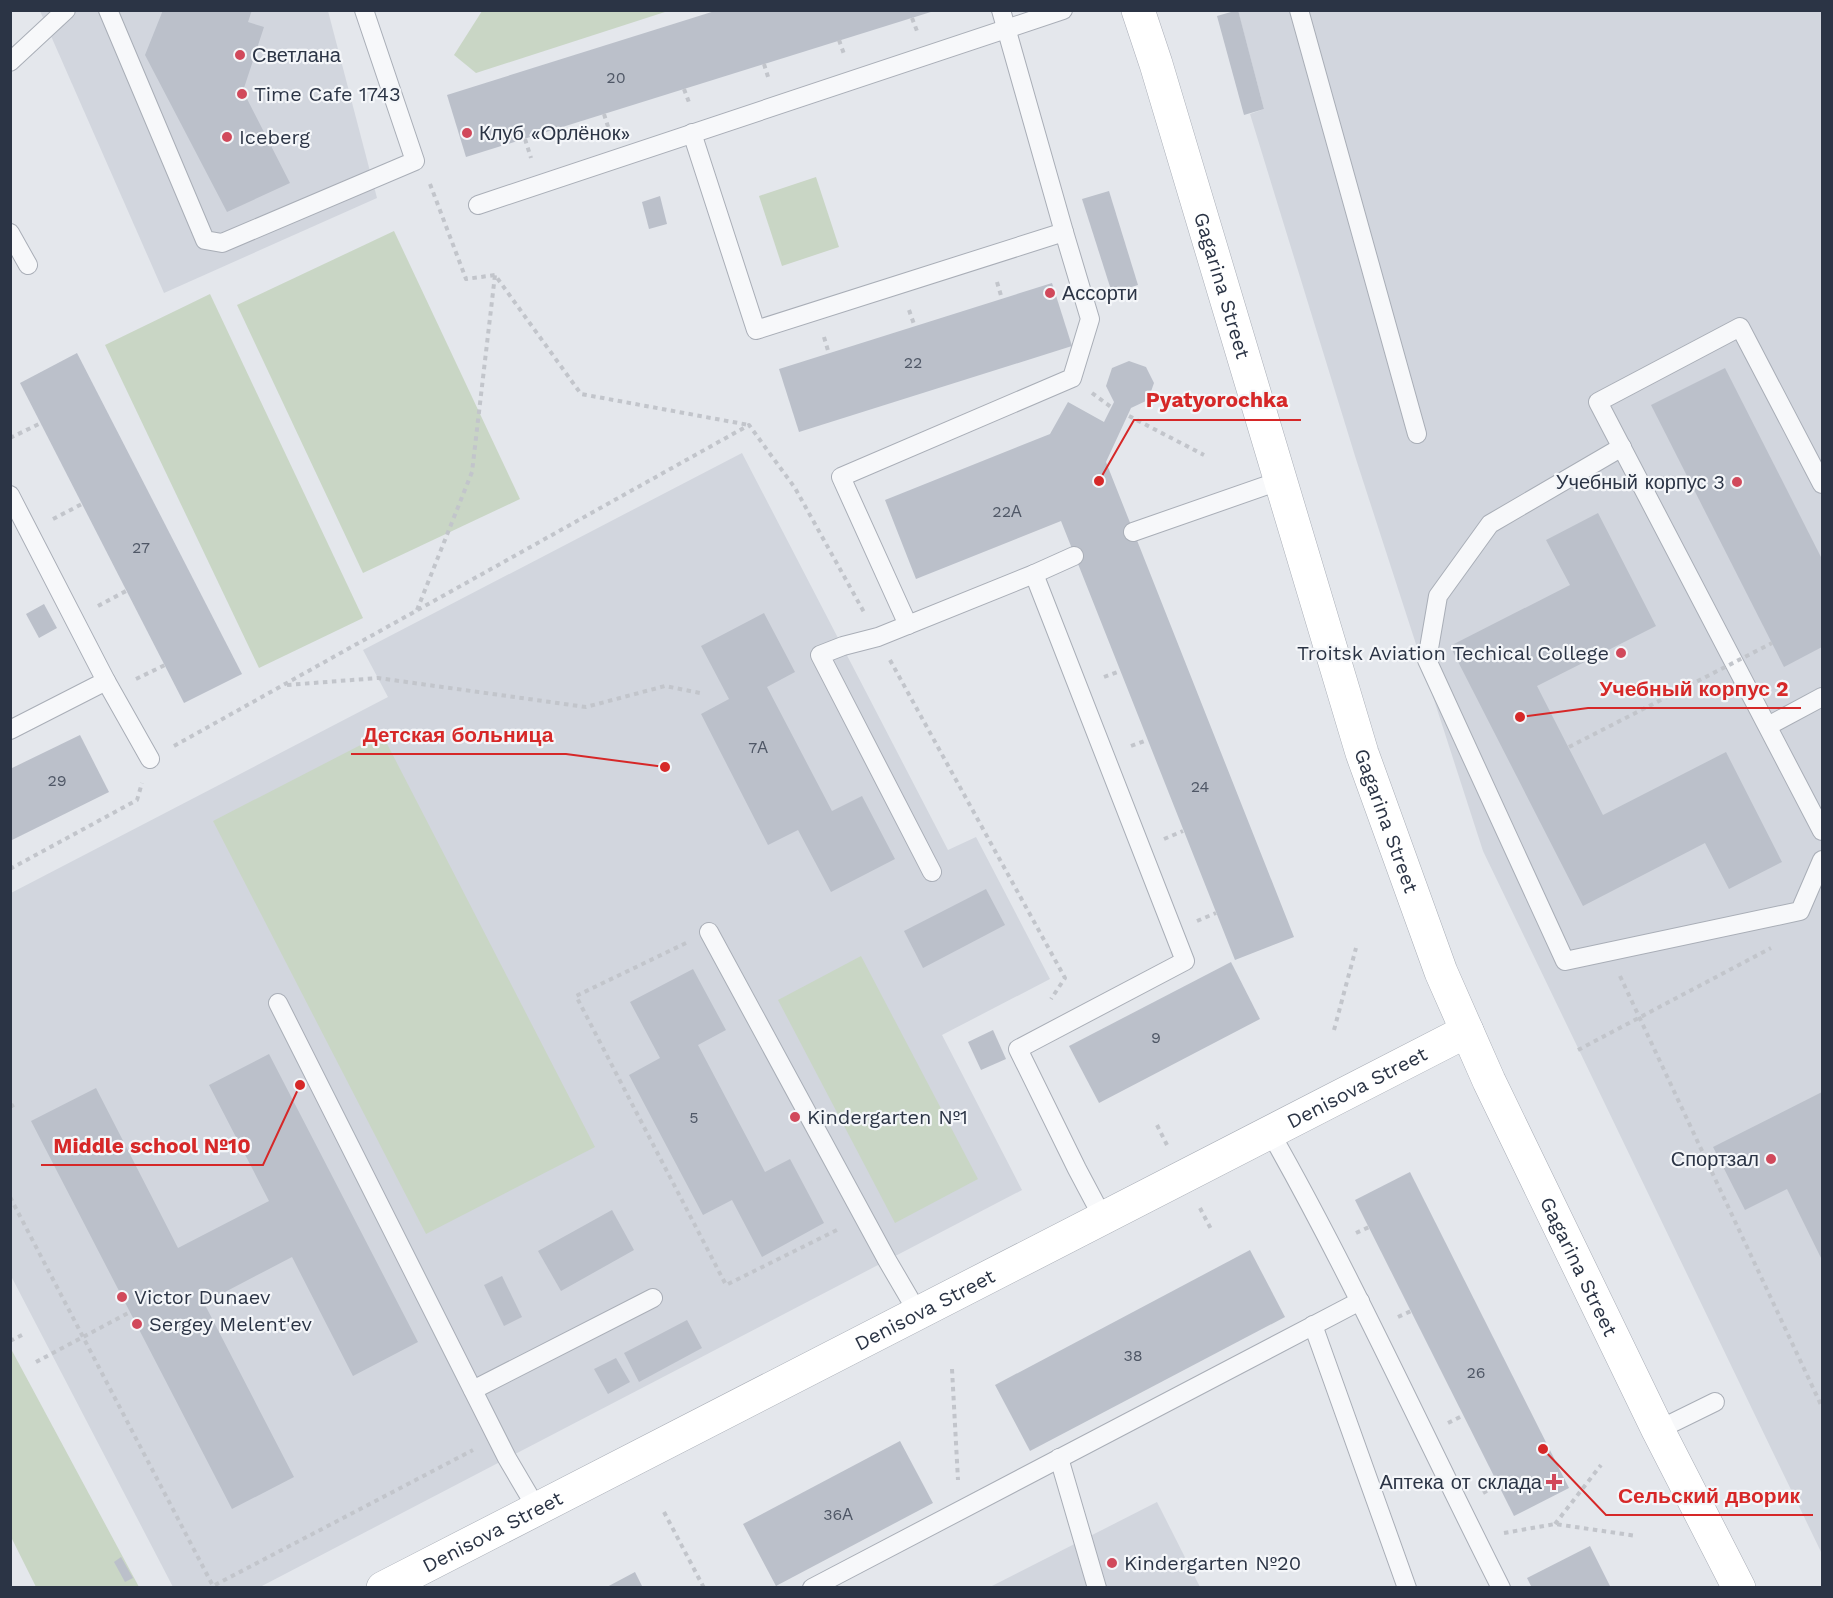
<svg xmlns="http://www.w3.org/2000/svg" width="1833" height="1598" font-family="'Work Sans',sans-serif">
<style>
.built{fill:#d2d6de}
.green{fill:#c9d6c5}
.building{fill:#bbc0ca}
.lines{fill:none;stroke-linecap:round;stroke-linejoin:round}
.lane-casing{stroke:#a9aeb7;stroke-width:20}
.secondary-casing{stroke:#a9aeb7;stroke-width:34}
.path{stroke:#c2c5cb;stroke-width:4;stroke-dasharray:4.5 4.5;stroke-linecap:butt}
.lane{stroke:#f7f8fa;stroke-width:18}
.secondary{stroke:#fff;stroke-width:33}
.path-bridge{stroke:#c2c5cb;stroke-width:4;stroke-dasharray:4.5 4.5;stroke-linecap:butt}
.poi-dot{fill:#d1495b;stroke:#f4f6f9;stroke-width:2}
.labels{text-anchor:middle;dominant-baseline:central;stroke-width:4.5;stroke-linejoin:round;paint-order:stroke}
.number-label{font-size:16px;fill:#4f5766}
.poi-label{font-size:20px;fill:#2b3445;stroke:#f4f6f9;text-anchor:start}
.street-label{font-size:20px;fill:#2b3445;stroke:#f4f6f9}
.leader{fill:none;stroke:#d62828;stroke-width:2}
.callout-dot{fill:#d62828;stroke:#f4f6f9;stroke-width:2}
.callout-label{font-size:21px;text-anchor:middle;font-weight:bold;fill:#d62828;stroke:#f4f6f9;stroke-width:4.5;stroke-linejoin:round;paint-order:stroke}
</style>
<rect width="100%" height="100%" fill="#e4e7ec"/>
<!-- built -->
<g class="built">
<polygon points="40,11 328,11 377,198 164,293"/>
<polygon points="1238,11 1822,11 1822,1554 1483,851 1355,456 1250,114 1264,109"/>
<polygon points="742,453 948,850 976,837 1050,979 942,1035 1022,1190 260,1587 173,1587 11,1276 11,893 388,697 363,650"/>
<polygon points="1157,1502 1200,1587 988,1588"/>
</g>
<!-- green -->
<g class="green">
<polygon points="482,11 483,10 668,11 476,73 454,55"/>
<polygon points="816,177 839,247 782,266 759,196"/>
<polygon points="394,231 520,499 363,573 237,305"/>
<polygon points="210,294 363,618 259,668 105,345"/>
<polygon points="382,734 595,1147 426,1234 213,821"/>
<polygon points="861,956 978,1179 895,1223 778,1000"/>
<polygon points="10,1347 139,1587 36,1587 11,1537"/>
</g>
<!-- building -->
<g class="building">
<polygon points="163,10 252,10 248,22 264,27 243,91 290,183 227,212 145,55"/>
<polygon points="718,10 934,11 466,157 447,95"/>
<polygon points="1238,10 1264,109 1244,115 1217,16"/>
<polygon points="1109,191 1138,285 1112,293 1082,199"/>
<polygon points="660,196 667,224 649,229 642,202"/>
<polygon points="1052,283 1072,346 799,432 779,369"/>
<polygon points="77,353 242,674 184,703 20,383"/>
<polygon points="1129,361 1146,367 1154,383 1148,400 1131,408 1106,462 1294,937 1235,960 1061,521 916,579 885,500 1050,434 1068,402 1104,422 1114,402 1106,386 1112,368"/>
<polygon points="1725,368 1822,559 1822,647 1784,667 1651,405"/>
<polygon points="1598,513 1656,626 1537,686 1603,815 1726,752 1782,862 1729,889 1705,843 1583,906 1450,646 1570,585 1546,540"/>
<polygon points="44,604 57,628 39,638 26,614"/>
<polygon points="764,613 795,672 767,687 832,811 862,796 895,859 831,892 798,830 768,845 701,714 729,699 701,646"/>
<polygon points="80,735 109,792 10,841 10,769"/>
<polygon points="986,889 1005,925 923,968 904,931"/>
<polygon points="1231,962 1260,1019 1099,1103 1069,1046"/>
<polygon points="693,969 726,1030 698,1045 765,1172 790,1159 824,1223 762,1257 732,1200 703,1215 629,1075 660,1058 630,1002"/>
<polygon points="993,1030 1006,1059 981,1070 968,1042"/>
<polygon points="269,1054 418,1342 353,1376 292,1257 204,1303 294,1477 232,1509 31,1121 96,1088 178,1248 269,1201 209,1085"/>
<polygon points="1822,1092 1822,1260 1787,1189 1745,1210 1713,1147"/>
<polygon points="1410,1172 1569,1488 1514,1516 1355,1200"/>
<polygon points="612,1210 634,1250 561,1291 538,1251"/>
<polygon points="1250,1250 1285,1317 1030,1451 995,1385"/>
<polygon points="502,1276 522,1317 504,1326 484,1285"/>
<polygon points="687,1320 702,1348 639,1382 624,1353"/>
<polygon points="616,1358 630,1382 608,1394 594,1369"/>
<polygon points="900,1441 933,1503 776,1586 743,1524"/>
<polygon points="1590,1546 1611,1588 1532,1588 1527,1578"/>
<polygon points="121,1557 133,1578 125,1582 114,1562"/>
<polygon points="635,1572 643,1588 605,1588"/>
</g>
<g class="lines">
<defs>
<g id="lane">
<polyline points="108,10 205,240 222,243 415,161 364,10"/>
<polyline points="1299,10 1417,434"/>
<polyline points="10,62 66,10"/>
<polyline points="692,133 756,330 1064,232 1001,10"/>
<polyline points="478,205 1063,10"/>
<polyline points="10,233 28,265"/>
<polyline points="1622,447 1490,524 1438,596 1427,660 1565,961 1800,911 1822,860"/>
<polyline points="1822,484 1740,327 1598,402 1822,831"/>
<polyline points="10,495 106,681 10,730"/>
<polyline points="1133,532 1282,480"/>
<polyline points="1034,574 1185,961 1018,1049 1077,1169 1103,1218"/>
<polyline points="908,625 841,477 1072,378 1090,319 1064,232"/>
<polyline points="106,681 150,759"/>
<polyline points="1768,726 1822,697"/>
<polyline points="932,872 820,655 843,646 878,637 1034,574 1074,556"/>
<polyline points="709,932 887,1260 918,1313"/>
<polyline points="278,1003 507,1458 537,1509"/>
<path d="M1270,1132C1354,1280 1424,1436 1501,1588"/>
<polyline points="1313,1325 1407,1588"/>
<polyline points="473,1390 653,1298"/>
<polyline points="1658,1430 1715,1402"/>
<polyline points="1059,1458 1097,1588"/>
<polyline points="812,1588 1360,1301"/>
</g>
<g id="secondary">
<path id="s1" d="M1138,10L1156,64L1362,753L1441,972L1489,1081L1658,1430L1739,1588"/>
<path id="s2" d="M383,1588L1467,1031"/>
</g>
</defs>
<!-- lane casing -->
<use href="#lane" class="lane-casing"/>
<!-- secondary casing -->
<use href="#secondary" class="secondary-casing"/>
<!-- path -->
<g class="path">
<polyline points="912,18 917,31"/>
<polyline points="839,40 844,54"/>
<polyline points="764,64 769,80"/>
<polyline points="684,89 690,105"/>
<polyline points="604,114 610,133"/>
<polyline points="525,139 531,158"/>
<polyline points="430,184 466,279 495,275 581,394 749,425"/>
<polyline points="997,282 1002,299"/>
<polyline points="909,310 915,327"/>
<polyline points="824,337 829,354"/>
<polyline points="1092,393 1111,407"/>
<polyline points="1129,416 1204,455"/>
<polyline points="10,438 41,423"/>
<polyline points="53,519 82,504"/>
<polyline points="98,606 126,591"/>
<polyline points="417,610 472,472 495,275"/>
<polyline points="890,660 1065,978 1051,999"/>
<polyline points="1104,677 1120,671"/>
<polyline points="136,679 165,665"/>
<polyline points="287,685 378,678 586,707 665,686 700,693"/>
<polyline points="174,746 749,425 795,488 865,614"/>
<polyline points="1131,746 1147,740"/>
<polyline points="1164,839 1183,831"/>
<polyline points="10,869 137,800 142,783"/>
<polyline points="1197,921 1216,913"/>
<polyline points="686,943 576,996 726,1285 839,1229"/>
<polyline points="1620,976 1822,1407"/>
<polyline points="1334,1030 1356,948"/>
<polyline points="1578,1050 1771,948"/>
<polyline points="10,1107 17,1103"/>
<polyline points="1157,1125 1167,1145"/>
<polyline points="10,1197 213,1586 473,1450"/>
<polyline points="1200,1208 1212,1231"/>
<polyline points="1356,1233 1369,1227"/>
<polyline points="1398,1317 1411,1311"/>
<polyline points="10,1341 22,1335"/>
<polyline points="36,1362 130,1312"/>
<polyline points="952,1369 958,1480"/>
<polyline points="1448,1423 1464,1415"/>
<polyline points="1483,1493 1498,1484"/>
<polyline points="664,1512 704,1588"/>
<polyline points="1555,1524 1601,1465"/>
<polyline points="1504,1533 1555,1524 1637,1536"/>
</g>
<!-- lane -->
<use href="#lane" class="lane"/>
<!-- secondary -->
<use href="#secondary" class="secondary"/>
<!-- path-bridge -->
<polyline class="path-bridge" points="1569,747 1772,643"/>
</g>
<!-- markers -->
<g class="poi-dot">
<circle cx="240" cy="55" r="6"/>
<circle cx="242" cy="94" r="6"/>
<circle cx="467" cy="133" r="6"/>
<circle cx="227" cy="137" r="6"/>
<circle cx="1050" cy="293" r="6"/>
<circle cx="1737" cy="482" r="6"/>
<circle cx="1621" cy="653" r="6"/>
<circle cx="795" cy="1117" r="6"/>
<circle cx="1771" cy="1159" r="6"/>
<circle cx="122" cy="1297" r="6"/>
<circle cx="137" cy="1324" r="6"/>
<path d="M1551 1473h6v6h6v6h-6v6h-6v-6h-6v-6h6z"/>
<circle cx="1112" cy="1563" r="6"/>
</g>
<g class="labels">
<!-- number labels -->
<g class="number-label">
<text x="616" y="77">20</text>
<text x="913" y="362">22</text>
<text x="1007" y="511">22А</text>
<text x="141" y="547">27</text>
<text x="758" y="747">7А</text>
<text x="57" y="780">29</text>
<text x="1200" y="786">24</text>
<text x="1156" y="1037">9</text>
<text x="694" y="1117">5</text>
<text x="1133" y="1355">38</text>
<text x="1476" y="1372">26</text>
<text x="838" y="1514">36А</text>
</g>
<!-- poi labels -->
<g class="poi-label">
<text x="252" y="55">Светлана</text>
<text x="254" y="94">Time Cafe 1743</text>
<text x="479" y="133">Клуб «Орлёнок»</text>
<text x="239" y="137">Iceberg</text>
<text x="1062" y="293">Ассорти</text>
<text x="1725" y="482" text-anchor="end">Учебный корпус 3</text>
<text x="1609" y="653" text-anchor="end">Troitsk Aviation Techical College</text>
<text x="807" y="1117">Kindergarten №1</text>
<text x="1759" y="1159" text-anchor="end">Спортзал</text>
<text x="134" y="1297">Victor Dunaev</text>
<text x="149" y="1324">Sergey Melent'ev</text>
<text x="1542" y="1482" text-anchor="end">Аптека от склада</text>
<text x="1124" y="1563">Kindergarten №20</text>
</g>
<!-- street labels -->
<g class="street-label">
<text stroke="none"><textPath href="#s1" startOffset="288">Gagarina Street</textPath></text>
<text stroke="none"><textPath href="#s1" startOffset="848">Gagarina Street</textPath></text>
<text stroke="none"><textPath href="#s2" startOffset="1095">Denisova Street</textPath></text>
<text stroke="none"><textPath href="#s1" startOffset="1334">Gagarina Street</textPath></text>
<text stroke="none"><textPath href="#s2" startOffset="609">Denisova Street</textPath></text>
<text stroke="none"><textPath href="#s2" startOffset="123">Denisova Street</textPath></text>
</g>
</g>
<!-- callouts -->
<path class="leader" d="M1099 481L1134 420H1301M1520 717L1588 708H1801M665 767L566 754H351M300 1085L263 1165H41M1543 1449L1606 1515H1813"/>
<g class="callout-dot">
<circle cx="1099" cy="481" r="6"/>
<circle cx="1520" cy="717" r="6"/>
<circle cx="665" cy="767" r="6"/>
<circle cx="300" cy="1085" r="6"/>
<circle cx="1543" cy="1449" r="6"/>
</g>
<g class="callout-label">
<text x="1217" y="407">Pyatyorochka</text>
<text x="1694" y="696">Учебный корпус 2</text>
<text x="458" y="742">Детская больница</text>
<text x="152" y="1153">Middle school №10</text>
<text x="1709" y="1503">Сельский дворик</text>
</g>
<!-- border -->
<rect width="1833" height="1598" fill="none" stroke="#2b3445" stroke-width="24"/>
</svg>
